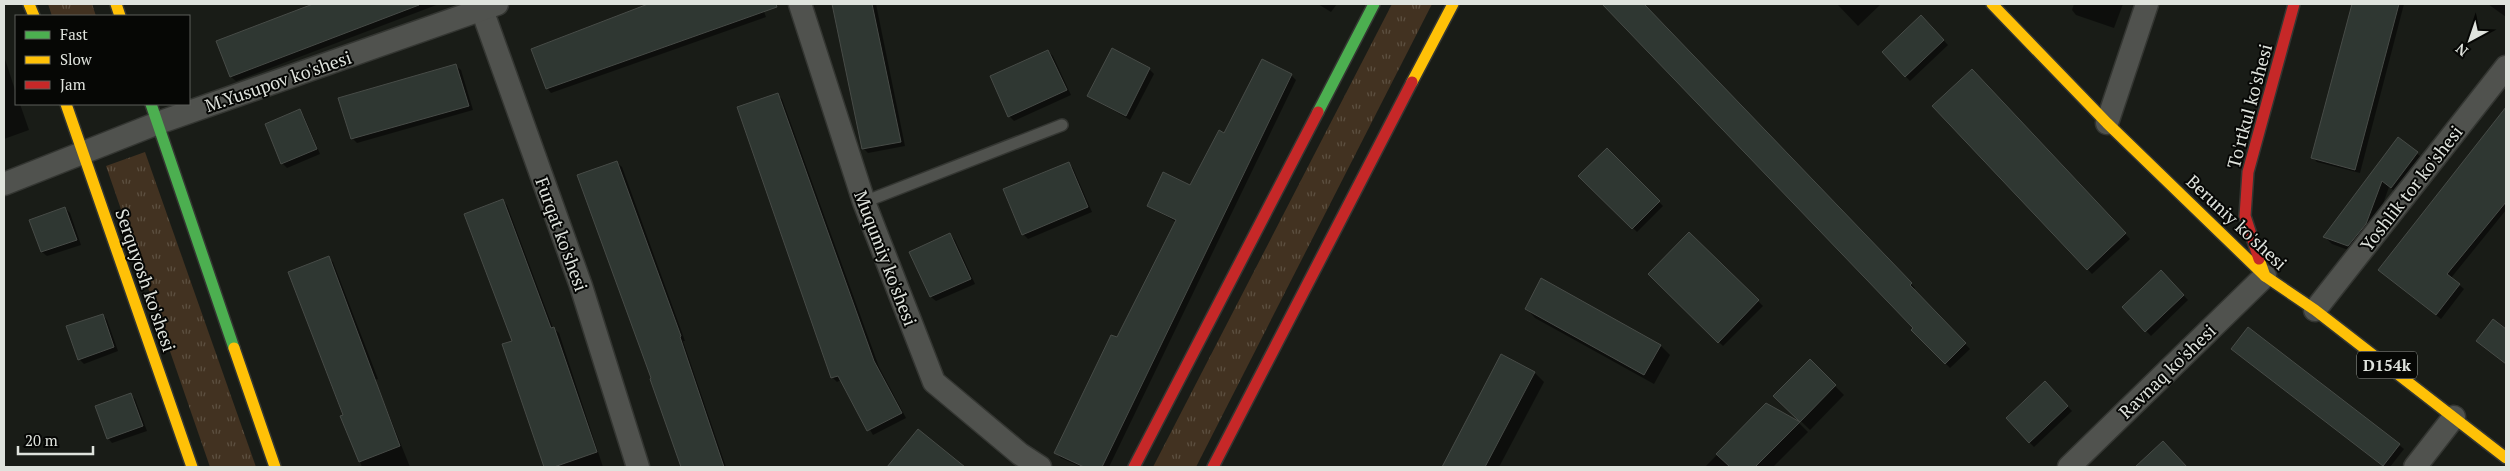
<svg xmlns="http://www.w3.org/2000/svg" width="2510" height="471" font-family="'PT Serif',serif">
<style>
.grass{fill:url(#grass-tufts)}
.shadow{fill:#0007}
.building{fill:#2f3732;stroke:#474b47}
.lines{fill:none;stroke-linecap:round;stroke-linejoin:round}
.lane-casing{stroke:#343632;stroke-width:14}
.street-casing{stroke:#343632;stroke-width:25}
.fast-casing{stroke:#343632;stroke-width:14}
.slow-casing{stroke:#343632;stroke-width:14}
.jam-casing{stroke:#343632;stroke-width:14}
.lane{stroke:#50524e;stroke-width:11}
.street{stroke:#50524e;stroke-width:22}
.fast{stroke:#4caf50;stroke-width:11}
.slow{stroke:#ffc107;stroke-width:11}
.jam{stroke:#c62828;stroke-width:11}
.labels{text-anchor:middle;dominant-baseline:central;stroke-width:4;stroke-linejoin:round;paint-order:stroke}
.shield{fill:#060705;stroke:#9ea19c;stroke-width:1}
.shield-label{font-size:16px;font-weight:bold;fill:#dfe3dd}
.street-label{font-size:18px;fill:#dfe3dd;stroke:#060705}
</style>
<defs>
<pattern id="grass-tufts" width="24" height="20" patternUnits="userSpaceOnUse" patternTransform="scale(1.25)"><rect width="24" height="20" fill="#423221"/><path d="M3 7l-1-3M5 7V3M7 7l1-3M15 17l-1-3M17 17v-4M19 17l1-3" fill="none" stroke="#5d5041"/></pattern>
</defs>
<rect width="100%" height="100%" fill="#191c17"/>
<!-- grass -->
<g class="grass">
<polygon points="48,4 92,4 96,16 52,16"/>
<polygon points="1392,4 1432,4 1196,467 1153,467"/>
<polygon points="145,152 256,467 210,467 106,166"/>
</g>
<!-- shadow -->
<g class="shadow">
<polygon points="320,4 439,4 236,81 231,77 218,42"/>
<polygon points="653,4 761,4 766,17 551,93 547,88 533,50"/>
<polygon points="832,4 876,4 905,146 868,153 864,149"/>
<polygon points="1318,4 1337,4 1331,12"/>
<polygon points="1616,4 1642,4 1915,288 1913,290 1970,349 1950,368 1913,330 1915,328 1610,10"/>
<polygon points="1837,4 1881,4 1858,26"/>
<polygon points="2074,4 2123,4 2114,28 2076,15 2072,10"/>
<polygon points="2354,4 2404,4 2360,173 2317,162 2313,158"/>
<polygon points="2488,4 2506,4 2506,17"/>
<polygon points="1921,17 1948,45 1910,81 1883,52"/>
<polygon points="1048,51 1053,56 1071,95 1014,121 1009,116"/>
<polygon points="4,56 16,93 16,104 20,104 29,130 4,139"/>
<polygon points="456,66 461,70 473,110 357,143 352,138"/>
<polygon points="1149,69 1154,74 1130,120 1089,96"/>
<polygon points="1972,71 2130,239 2092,274 1934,106"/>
<polygon points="1291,75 1296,80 1109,467 1081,467 1061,458 1056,453 1117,339 1176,222 1149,206 1191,187 1225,134"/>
<polygon points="777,95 782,99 879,367 906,418 873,435 841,380 837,382 832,377"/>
<polygon points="2506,109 2506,210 2451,278 2464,289 2441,319 2379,270"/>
<polygon points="300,111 304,116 320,154 287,168 282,163"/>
<polygon points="2398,138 2425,160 2399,194 2389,187 2373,232 2356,253 2332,244 2325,237"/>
<polygon points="1607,150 1663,206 1637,232 1580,176"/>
<polygon points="617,163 622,167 685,341 683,341 726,467 681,467 651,380 653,379"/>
<polygon points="1068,163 1073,168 1092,212 1028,239 1023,234"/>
<polygon points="503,201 507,205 553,328 559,333 603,467 546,467 504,345 513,342"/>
<polygon points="65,208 70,213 81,245 47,256 42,252 31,220"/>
<polygon points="1689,234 1763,306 1723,346 1649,274"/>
<polygon points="950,235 955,240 975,284 936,301 931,297 911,252"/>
<polygon points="328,258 333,262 378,379 375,380 410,467 362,467 289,273"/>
<polygon points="2161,272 2188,300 2151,336 2123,307"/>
<polygon points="1542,280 1661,346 1670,355 1654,384 1535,318 1526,308"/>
<polygon points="103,315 107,320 118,351 84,364 79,359"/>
<polygon points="2237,353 2399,445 2404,449 2390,467 2385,467"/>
<polygon points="1502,355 1535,373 1544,382 1499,467 1443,467"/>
<polygon points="1810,361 1844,395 1810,430 1775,396"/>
<polygon points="2045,383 2072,411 2034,447 2007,419"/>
<polygon points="131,395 135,399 147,431 112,443 108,438"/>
<polygon points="1766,405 1799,423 1808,432 1773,467 1705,467"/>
<polygon points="918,430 963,467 888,467"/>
</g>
<!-- building -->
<g class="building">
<polygon points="313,4 419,5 230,77 216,41"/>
<polygon points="648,4 776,4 777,7 546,89 531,49"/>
<polygon points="832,4 872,4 901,142 862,149"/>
<polygon points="1602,4 1644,4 1912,283 1910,285 1966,343 1945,364 1911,330 1913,328"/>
<polygon points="2352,4 2399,4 2355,170 2311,158"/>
<polygon points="1921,15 1944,40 1905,77 1882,52"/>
<polygon points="1112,48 1150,68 1126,116 1087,96"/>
<polygon points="1048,50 1067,90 1008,117 990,76"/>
<polygon points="1262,59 1292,74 1102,467 1084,467 1054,453 1111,335 1117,337 1176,220 1147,206 1163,172 1190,185 1219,130 1224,133"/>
<polygon points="456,64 469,106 351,139 338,98"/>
<polygon points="1972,69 2126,233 2087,270 1932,106"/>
<polygon points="778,93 874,361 902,413 867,431 838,376 831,378 737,107"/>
<polygon points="2506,107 2506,202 2447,274 2460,284 2436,315 2378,270"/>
<polygon points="300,109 317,149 281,164 265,124"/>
<polygon points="2398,137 2418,152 2391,188 2382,181 2366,224 2348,246 2323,237"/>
<polygon points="1607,148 1660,201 1632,229 1578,176"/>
<polygon points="617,161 681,336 680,337 724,467 681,467 650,379 651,378 577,175"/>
<polygon points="1069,162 1088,207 1022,235 1003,189"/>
<polygon points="503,199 551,328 554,327 597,452 554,467 544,467 502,344 512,341 464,214"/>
<polygon points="65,207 77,240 41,252 29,220"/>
<polygon points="1689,232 1759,300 1718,343 1648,274"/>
<polygon points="950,233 971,279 930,297 909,252"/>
<polygon points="329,256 400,446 359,462 340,416 343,415 288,272"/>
<polygon points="2161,270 2184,295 2145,332 2122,307"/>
<polygon points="1541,278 1661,345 1644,375 1525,309"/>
<polygon points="103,314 114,347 78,360 66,326"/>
<polygon points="2493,319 2506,329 2506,364 2476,341"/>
<polygon points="2248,327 2400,444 2383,466 2231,349"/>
<polygon points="1501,354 1535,372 1485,467 1442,467"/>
<polygon points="1810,359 1836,385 1800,422 1773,396"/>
<polygon points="2045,381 2068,406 2029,443 2006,418"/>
<polygon points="131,393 143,426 107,439 95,406"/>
<polygon points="1766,403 1800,422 1755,467 1730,467 1716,454"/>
<polygon points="918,429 965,467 887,467"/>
<polygon points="2163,441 2187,467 2135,467"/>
</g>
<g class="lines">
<defs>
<polyline id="lane" points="864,202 1062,125"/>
<g id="street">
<polyline points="480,4 581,286 638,467"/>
<polyline points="800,4 864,202 934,382 1020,454 1040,467"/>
<polyline points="2107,123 2147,4"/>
<polyline points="4,184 158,123 497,4"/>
<polyline points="2315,310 2506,67"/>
<polyline points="2069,467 2265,276"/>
<polyline points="2415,467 2454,417"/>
</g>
<g id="fast">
<polyline points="151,104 234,348"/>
<polyline points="1318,112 1374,4"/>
</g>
<g id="slow">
<polyline points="29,4 34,16"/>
<polyline points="116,4 120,16"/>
<polyline points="1992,4 2107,123 2265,276"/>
<polyline points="1412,82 1453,4"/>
<polyline points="66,104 192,467"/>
<polyline points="2259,259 2265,276 2315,310 2506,458"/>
<polyline points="234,348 275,467"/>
</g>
<g id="jam">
<polyline points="2259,259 2245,216 2248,172 2294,4"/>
<polyline points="1134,467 1318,112"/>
<polyline points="1213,467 1412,82"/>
</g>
</defs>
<!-- lane casing -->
<use href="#lane" class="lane-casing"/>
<!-- street casing -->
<use href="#street" class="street-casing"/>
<!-- fast casing -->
<use href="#fast" class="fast-casing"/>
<!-- slow casing -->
<use href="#slow" class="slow-casing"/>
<!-- jam casing -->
<use href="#jam" class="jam-casing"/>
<!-- lane -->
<use href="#lane" class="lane"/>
<!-- street -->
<use href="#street" class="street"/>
<!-- fast -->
<use href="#fast" class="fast"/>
<!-- slow -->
<use href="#slow" class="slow"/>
<!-- jam -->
<use href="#jam" class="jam"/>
</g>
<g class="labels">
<!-- shield labels -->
<rect class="shield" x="2357" y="351.5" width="60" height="27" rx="4"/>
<g class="shield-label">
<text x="2387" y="365">D154k</text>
</g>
<!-- street labels -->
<g class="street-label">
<text transform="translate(278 81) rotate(-19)">M.Yusupov ko'shesi</text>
<text transform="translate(2249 106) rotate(-75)">To'rtkul ko'shesi</text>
<text transform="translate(2411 188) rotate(-52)">Yoshlik tor ko'shesi</text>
<text transform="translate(2237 222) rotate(43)">Beruniy ko'shesi</text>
<text transform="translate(562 234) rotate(70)">Furqat ko'shesi</text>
<text transform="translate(886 258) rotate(69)">Muqumiy ko'shesi</text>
<text transform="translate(146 280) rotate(71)">Serquyosh ko'shesi</text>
<text transform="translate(2167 371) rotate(-44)">Ravnaq ko'shesi</text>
</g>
</g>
<!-- border -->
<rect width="2510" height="471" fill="none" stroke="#dfe3dd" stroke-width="10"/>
<!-- legend -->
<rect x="15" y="15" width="175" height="90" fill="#060705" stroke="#5d5f5b"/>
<rect x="25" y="31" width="25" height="8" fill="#4caf50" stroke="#5d5f5b"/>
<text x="60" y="40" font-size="15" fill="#dfe3dd">Fast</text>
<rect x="25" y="56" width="25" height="8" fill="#ffc107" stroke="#5d5f5b"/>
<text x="60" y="65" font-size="15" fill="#dfe3dd">Slow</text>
<rect x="25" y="81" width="25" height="8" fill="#c62828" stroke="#5d5f5b"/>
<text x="60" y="90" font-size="15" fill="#dfe3dd">Jam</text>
<!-- north arrow -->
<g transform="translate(2470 40) rotate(220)" stroke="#060705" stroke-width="4" paint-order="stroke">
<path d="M0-4L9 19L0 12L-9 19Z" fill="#dfe3dd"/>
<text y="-8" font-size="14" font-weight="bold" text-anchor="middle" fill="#dfe3dd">N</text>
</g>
<!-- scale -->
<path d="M18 446v8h75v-8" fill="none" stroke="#dfe3dd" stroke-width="2.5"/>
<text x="25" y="446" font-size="15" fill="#dfe3dd" stroke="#060705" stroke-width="4" paint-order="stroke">20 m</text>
</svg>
